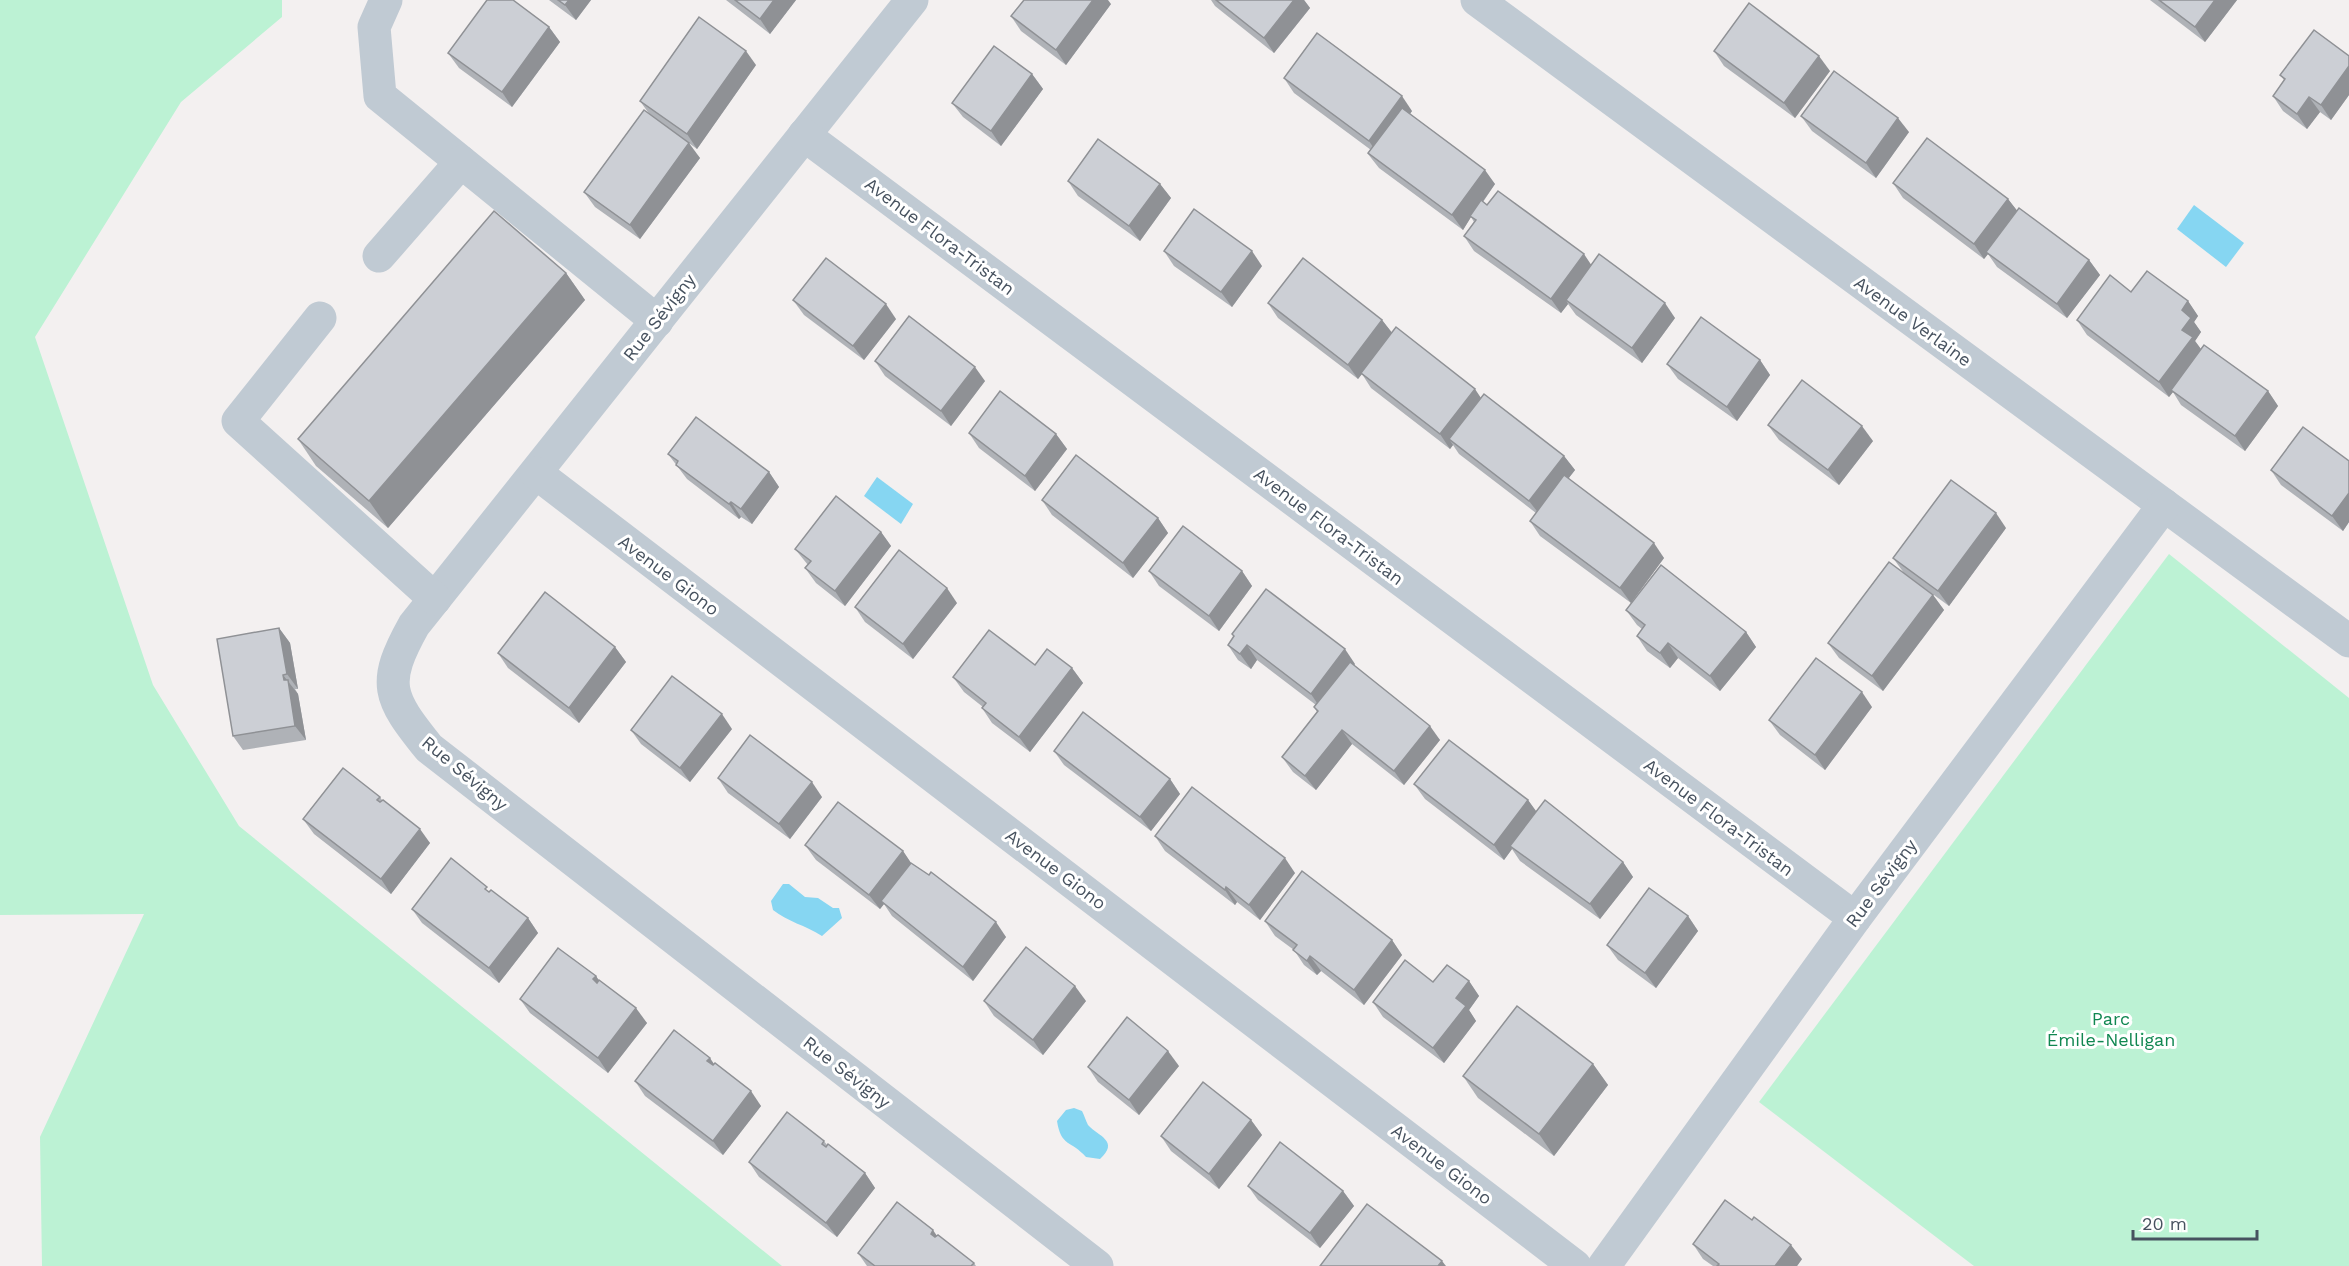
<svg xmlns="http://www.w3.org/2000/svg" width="2349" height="1266" font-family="'Work Sans',sans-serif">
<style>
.green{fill:#bcf2d4}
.water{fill:#86d6f2}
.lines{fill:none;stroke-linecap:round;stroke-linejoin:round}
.minor{stroke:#c0cad3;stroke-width:33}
.wall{fill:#afb2b7}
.shaded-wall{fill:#8f9195}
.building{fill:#cccfd5;stroke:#8f9195;stroke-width:1.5}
.labels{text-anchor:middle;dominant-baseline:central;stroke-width:6;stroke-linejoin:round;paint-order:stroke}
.street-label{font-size:18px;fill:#47525f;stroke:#fff}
.park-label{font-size:18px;fill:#118751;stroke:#fff}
</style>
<rect width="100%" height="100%" fill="#f3f0f0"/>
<!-- green -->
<g class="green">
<polygon points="0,0 282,0 282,17 181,102 35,337 153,685 239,826 782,1266 42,1266 40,1137 144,914 0,915"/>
<polygon points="2169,554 2349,698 2349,1266 1974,1266 1759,1102"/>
</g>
<!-- water -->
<g class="water">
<polygon points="2194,205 2244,243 2226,267 2177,229"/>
<polygon points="877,477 913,504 901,524 864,496"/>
<path d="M783,884H789L805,897L818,898L833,908H839L842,918L822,936C805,925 788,922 773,910L771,901Z"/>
<path d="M1074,1108L1082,1111C1084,1115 1086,1121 1088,1125C1098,1136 1120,1141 1100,1159L1086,1157C1071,1140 1061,1147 1057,1121L1066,1110Z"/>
</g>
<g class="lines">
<!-- minor -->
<g class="minor">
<polyline points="386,0 374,27 380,96 657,321"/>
<path d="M912,0L414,625C381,684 388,697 429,748L1097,1266"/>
<polyline points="1477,0 2349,641"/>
<polyline points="804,135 1855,918"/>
<polyline points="379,256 461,162"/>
<polyline points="320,318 238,421 435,599"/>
<polyline points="536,473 1575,1266"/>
<polyline points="1604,1266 1855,918 2164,505"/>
</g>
</g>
<!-- wall -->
<g class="wall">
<polygon points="549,0 591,0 576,20"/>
<polygon points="726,0 796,0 770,34"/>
<polygon points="1211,0 1304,0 1310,8 1274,53 1215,6"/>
<polygon points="2150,0 2237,0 2205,42"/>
<polygon points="1111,4 1066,65 1021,31 1011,16"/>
<polygon points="549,27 560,42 512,107 459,68 448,53"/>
<polygon points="1714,51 1830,71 1795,118 1724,66"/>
<polygon points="2349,56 2349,95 2331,120 2320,112 2307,129 2283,111 2273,96 2284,80 2280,75"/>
<polygon points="756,65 697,149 667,127 700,158 640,239 595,207 584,192 650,115 640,101"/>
<polygon points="1032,74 1043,89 1001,146 963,117 952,103"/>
<polygon points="1284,78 1412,111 1410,114 1495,184 1483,202 1592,265 1675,318 1642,363 1576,315 1568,304 1561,313 1474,251 1464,236 1474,222 1471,217 1463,230 1379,168 1368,154 1371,150 1294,93"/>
<polygon points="1801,116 1909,132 1876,178 1812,131"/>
<polygon points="1068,181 1160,184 1171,198 1140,241 1078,196"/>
<polygon points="1893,183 2008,199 2017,211 2089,260 2100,275 2067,318 1997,267 1988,254 1984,259 1903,198"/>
<polygon points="1164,251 1262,266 1232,307 1174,266"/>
<polygon points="566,273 585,300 388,528 316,466 298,439"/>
<polygon points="2131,292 2188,301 2198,316 2194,322 2201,332 2195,341 2201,349 2268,391 2278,406 2245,451 2181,405 2173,392 2169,397 2087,335 2077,320"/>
<polygon points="793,300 896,319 864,360 804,315"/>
<polygon points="1268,303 1382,320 1392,333 1481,398 1564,456 1575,470 1568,479 1664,558 1631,603 1540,536 1530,521 1536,513 1459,454 1453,445 1450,449 1371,388 1362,374 1358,379 1278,318"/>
<polygon points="1760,360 1770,375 1737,421 1678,379 1667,364"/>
<polygon points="875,361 985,381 951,426 885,376"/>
<polygon points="1768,425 1873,441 1839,485 1779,440"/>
<polygon points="969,433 1056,434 1067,449 1035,491 979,448"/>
<polygon points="668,454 769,472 779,487 752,524 741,517 739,519 687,479"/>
<polygon points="2349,461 2349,522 2343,531 2281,485 2271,470"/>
<polygon points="1042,500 1158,518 1168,533 1133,578 1052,515"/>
<polygon points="2006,528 1949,606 1904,573 1893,558"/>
<polygon points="881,532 891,546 845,606 816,583 805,568 808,565 795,549"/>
<polygon points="1149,571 1242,571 1252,586 1219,631 1159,586"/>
<polygon points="1933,595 1944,610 1883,691 1839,658 1828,643"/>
<polygon points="957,603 913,659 865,622 855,607"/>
<polygon points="1626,610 1746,632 1756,647 1720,691 1678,658 1670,668 1647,651 1637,636 1642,629 1637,625"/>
<polygon points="279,628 290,643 298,689 295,689 298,694 306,740 243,750 233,736"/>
<polygon points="1232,634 1355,664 1354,665 1440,740 1404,785 1352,744 1316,790 1293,772 1282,757 1317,712 1314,707 1316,705 1257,660 1251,669 1238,660 1228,645 1234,637"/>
<polygon points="615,647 626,662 579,723 508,668 498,653"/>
<polygon points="1035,665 1072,668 1083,683 1030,752 992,723 982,708 983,707 964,692 953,677"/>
<polygon points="1872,707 1825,770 1780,735 1769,720"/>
<polygon points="732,729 690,782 641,744 631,730"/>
<polygon points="1054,751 1170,779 1180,794 1151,831 1064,765"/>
<polygon points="718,778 822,797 790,839 728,793"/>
<polygon points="1414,784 1528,800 1536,812 1623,862 1633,877 1600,919 1520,861 1512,849 1504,860 1425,799"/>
<polygon points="380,797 382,800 430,843 391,894 314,834 303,819"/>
<polygon points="1155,836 1295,873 1260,920 1237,902 1235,905 1165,851"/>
<polygon points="805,845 903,851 911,863 1006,937 973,981 892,916 884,904 880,909 816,860"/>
<polygon points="490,891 528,918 538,933 499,983 422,923 412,909"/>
<polygon points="1688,916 1698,931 1656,988 1618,960 1607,945"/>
<polygon points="1265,921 1392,940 1402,955 1364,1005 1321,971 1317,975 1304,965 1294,950 1275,936"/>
<polygon points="596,976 599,981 647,1023 608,1073 530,1013 520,999"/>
<polygon points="1469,981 1479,996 1469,1010 1476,1021 1444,1063 1383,1017 1373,1002 1433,982"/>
<polygon points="984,1001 1086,1001 1043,1055 994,1016"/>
<polygon points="714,1064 761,1106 723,1155 645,1096 635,1081"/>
<polygon points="1593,1064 1608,1085 1554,1156 1478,1098 1463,1076"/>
<polygon points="1179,1066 1139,1115 1098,1082 1088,1067"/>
<polygon points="1251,1120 1262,1135 1219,1189 1171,1151 1161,1136"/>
<polygon points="824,1141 827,1145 865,1173 875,1188 837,1237 759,1177 749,1162"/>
<polygon points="1248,1186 1343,1191 1354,1206 1320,1248 1258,1200"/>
<polygon points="937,1236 974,1263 976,1266 867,1266 858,1253"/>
<polygon points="1693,1244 1802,1259 1797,1266 1713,1266 1703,1259"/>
</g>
<!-- shaded-wall -->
<g class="shaded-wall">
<polygon points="569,0 591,0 576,20 565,5"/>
<polygon points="774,0 796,0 770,34 760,19"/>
<polygon points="1093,0 1108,0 1111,4 1066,65 1056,50"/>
<polygon points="1294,0 1304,0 1310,8 1274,53 1264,38"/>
<polygon points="2215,0 2237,0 2205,42 2195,27"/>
<polygon points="549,27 560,42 512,107 502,92"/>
<polygon points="746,51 756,65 697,149 687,134"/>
<polygon points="1819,56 1830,71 1795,118 1784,103"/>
<polygon points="2349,66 2349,95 2331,120 2321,105"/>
<polygon points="1032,74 1043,89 1001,146 991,131"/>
<polygon points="1402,96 1412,111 1379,156 1369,141"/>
<polygon points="2309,97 2320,112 2307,129 2297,114"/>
<polygon points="1898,118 1909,132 1876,178 1866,163"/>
<polygon points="689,143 700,158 640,239 630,225"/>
<polygon points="1485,170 1495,184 1472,217 1470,216 1471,217 1463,230 1452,215"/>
<polygon points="1160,184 1171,198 1140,241 1129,226"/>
<polygon points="2008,199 2019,213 1986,252 1988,254 1984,259 1974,244"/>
<polygon points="1252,251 1262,266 1232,307 1221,292"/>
<polygon points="1584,254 1594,269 1566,300 1568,304 1561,313 1551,299"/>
<polygon points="2089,260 2100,275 2067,318 2057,304"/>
<polygon points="566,273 585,300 388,528 369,501"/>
<polygon points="2188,301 2198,316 2194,322 2201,332 2195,341 2203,352 2171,390 2173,392 2169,397 2159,382 2182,330 2182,310"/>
<polygon points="1665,303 1675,318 1642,363 1632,348"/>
<polygon points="886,304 896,319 864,360 853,346"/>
<polygon points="1382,320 1393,334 1358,379 1348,365"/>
<polygon points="1760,360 1770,375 1737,421 1727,407"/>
<polygon points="975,367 985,381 951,426 941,411"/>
<polygon points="1475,389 1485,404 1449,439 1453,445 1450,449 1440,434"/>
<polygon points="2268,391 2278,406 2245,451 2235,436"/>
<polygon points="1862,426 1873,441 1839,485 1828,470"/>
<polygon points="1056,434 1067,449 1035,491 1025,476"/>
<polygon points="1564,456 1575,470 1540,515 1529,501"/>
<polygon points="769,472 779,487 752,524 741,509"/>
<polygon points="2349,493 2349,522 2343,531 2332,516"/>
<polygon points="731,502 741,517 739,519 729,504"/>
<polygon points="1996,513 2006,528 1949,606 1938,591"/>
<polygon points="1158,518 1168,533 1133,578 1123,563"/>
<polygon points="881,532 891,546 845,606 835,591"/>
<polygon points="1654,543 1664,558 1631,603 1620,588"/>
<polygon points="1242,571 1252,586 1219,631 1209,616"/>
<polygon points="947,588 957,603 913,659 903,644"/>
<polygon points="1933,595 1944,610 1883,691 1872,676"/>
<polygon points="279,628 290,643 298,689 287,674"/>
<polygon points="1746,632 1756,647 1720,691 1710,676"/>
<polygon points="1668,643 1678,658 1670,668 1660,653"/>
<polygon points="1247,645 1257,660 1251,669 1240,654"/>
<polygon points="615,647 626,662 579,723 569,708"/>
<polygon points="1345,649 1355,664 1321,709 1311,694"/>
<polygon points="1072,668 1083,683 1030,752 1019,737"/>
<polygon points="283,675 298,694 306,740 295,726"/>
<polygon points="1862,692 1872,707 1825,770 1815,755"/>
<polygon points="722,714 732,729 690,782 680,768"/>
<polygon points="1430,726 1440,740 1404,785 1394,771"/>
<polygon points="1342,730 1352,744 1316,790 1305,776"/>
<polygon points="1170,779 1180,794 1151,831 1140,817"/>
<polygon points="812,782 822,797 790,839 779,824"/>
<polygon points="1528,800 1539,815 1510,846 1512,849 1504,860 1494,845"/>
<polygon points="420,829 430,843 391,894 381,879"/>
<polygon points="903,851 913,866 881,901 884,904 880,909 869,895"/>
<polygon points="1285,858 1295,873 1260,920 1249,905"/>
<polygon points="1623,862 1633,877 1600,919 1590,904"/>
<polygon points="1226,887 1237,902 1235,905 1225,890"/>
<polygon points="1688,916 1698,931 1656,988 1645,973"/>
<polygon points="528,918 538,933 499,983 489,968"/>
<polygon points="996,922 1006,937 973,981 963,967"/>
<polygon points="1392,940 1402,955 1364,1005 1354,990"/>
<polygon points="1310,956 1321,971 1317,975 1307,961"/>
<polygon points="596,976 606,991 593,979"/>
<polygon points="1469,981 1479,996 1469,1010 1476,1021 1444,1063 1433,1048 1456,998"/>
<polygon points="1075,986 1086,1001 1043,1055 1033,1040"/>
<polygon points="636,1008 647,1023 608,1073 598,1058"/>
<polygon points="1168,1051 1179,1066 1139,1115 1129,1100"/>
<polygon points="710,1058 720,1073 707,1061"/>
<polygon points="1593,1064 1608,1085 1554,1156 1539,1134"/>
<polygon points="751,1091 761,1106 723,1155 713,1141"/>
<polygon points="1251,1120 1262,1135 1219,1189 1209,1174"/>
<polygon points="865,1173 875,1188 837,1237 826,1223"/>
<polygon points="1343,1191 1354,1206 1320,1248 1310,1233"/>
<polygon points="933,1230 943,1245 931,1234"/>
<polygon points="1791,1245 1802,1259 1797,1266 1775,1266"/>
<polygon points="1442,1261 1446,1266 1438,1266"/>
</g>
<!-- building -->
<g class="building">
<polygon points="487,0 513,0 549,27 502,92 448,53"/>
<polygon points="558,0 569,0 565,5"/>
<polygon points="735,0 774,0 760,19"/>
<polygon points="1024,0 1093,0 1056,50 1011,16"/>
<polygon points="1216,0 1294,0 1264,38"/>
<polygon points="2159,0 2215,0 2195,27"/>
<polygon points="1749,3 1819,56 1784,103 1714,51"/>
<polygon points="699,17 746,51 687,134 640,101"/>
<polygon points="2314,30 2349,56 2349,66 2321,105 2309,97 2297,114 2273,96 2285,79 2280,75"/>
<polygon points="1317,33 1402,96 1369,141 1284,78"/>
<polygon points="994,46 1032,74 991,131 952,103"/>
<polygon points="1834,71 1898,118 1866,163 1801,116"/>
<polygon points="1402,108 1485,170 1452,215 1368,153"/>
<polygon points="644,110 689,143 630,225 584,192"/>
<polygon points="1927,138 2008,199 1974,244 1893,183"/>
<polygon points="1098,139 1160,184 1129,226 1068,181"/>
<polygon points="1498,191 1584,254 1551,299 1464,236 1476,220 1470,216 1481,200 1487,205"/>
<polygon points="2019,208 2089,260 2057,304 1986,252"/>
<polygon points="1194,209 1252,251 1221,292 1164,251"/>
<polygon points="494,211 566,273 369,501 298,439"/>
<polygon points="1599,254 1665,303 1632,348 1566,300"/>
<polygon points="826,258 886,304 853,346 793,300"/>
<polygon points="1303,258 1382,320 1348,365 1268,303"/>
<polygon points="2147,271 2188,301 2182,310 2191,318 2182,330 2193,337 2159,382 2077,320 2110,275 2131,292"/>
<polygon points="909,316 975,367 941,411 875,361"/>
<polygon points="1701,317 1760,360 1727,407 1667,364"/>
<polygon points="1396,327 1475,389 1440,434 1361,373"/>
<polygon points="2204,345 2268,391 2235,436 2171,390"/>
<polygon points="1802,380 1862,426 1828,470 1768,425"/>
<polygon points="1000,391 1056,434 1025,476 969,433"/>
<polygon points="1484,394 1564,456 1529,501 1449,439"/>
<polygon points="696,417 769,472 741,509 731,502 729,504 676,465 678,461 668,454"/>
<polygon points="2303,427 2349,461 2349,493 2332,516 2271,470"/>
<polygon points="1076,455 1158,518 1123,563 1042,500"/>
<polygon points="1564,475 1654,543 1620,588 1530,521"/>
<polygon points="1951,480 1996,513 1938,591 1893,558"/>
<polygon points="836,496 881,532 835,591 805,568 811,561 795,549"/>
<polygon points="1183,526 1242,571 1209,616 1149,571"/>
<polygon points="899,550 947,588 903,644 855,607"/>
<polygon points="1889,562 1933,595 1872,676 1828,643"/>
<polygon points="1661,565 1746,632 1710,676 1668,643 1660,653 1637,636 1645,625 1626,610"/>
<polygon points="1266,589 1345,649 1311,694 1247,645 1240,654 1228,645 1234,636 1232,634"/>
<polygon points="545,592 615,647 569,708 498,653"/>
<polygon points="279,628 287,674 283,675 284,680 288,680 295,726 233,736 217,639"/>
<polygon points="989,630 1035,665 1047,649 1072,668 1019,737 982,708 986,703 953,677"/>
<polygon points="1816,658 1862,692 1815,755 1769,720"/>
<polygon points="1350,662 1430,726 1394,771 1342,730 1305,776 1282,757 1318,711 1314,707"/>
<polygon points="672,676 722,714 680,768 631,730"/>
<polygon points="1083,712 1170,779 1140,817 1054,751"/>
<polygon points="750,735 812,782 779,824 718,778"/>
<polygon points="1449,740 1528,800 1494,845 1414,784"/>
<polygon points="343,768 380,797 377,800 380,802 383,800 420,829 381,879 303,819"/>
<polygon points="1192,787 1285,858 1249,905 1226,887 1225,890 1155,836"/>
<polygon points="1545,800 1623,862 1590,904 1510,846"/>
<polygon points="838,802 903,851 869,895 805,845"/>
<polygon points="451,858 487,887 485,889 489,892 491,890 528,918 489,968 412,909"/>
<polygon points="911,863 929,875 931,872 996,922 963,967 881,901"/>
<polygon points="1302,871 1392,940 1354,990 1310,956 1307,961 1293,950 1297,945 1265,921"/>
<polygon points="1649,888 1688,916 1645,973 1607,945"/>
<polygon points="1026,947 1075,986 1033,1040 984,1001"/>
<polygon points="558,948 596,976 593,979 597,983 599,980 636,1008 598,1058 520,999"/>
<polygon points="1405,960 1433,982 1447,965 1469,981 1456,998 1466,1006 1433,1048 1373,1002"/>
<polygon points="1517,1006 1593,1064 1539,1134 1463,1076"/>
<polygon points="1127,1017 1168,1051 1129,1100 1088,1067"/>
<polygon points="674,1030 710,1058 707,1061 713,1065 715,1063 751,1091 713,1141 635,1081"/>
<polygon points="1203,1082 1251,1120 1209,1174 1161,1136"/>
<polygon points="787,1112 824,1141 822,1144 826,1147 828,1144 865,1173 826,1223 749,1162"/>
<polygon points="1280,1142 1343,1191 1310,1233 1248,1186"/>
<polygon points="1725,1200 1752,1220 1754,1217 1791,1245 1775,1266 1717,1266 1719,1264 1693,1244"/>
<polygon points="897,1202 933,1230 931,1234 935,1237 938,1235 974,1263 971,1266 875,1266 858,1253"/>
<polygon points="1367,1204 1442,1261 1438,1266 1320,1266"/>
</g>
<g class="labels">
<!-- street labels -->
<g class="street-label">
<text transform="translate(940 236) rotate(37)">Avenue Flora-Tristan</text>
<text transform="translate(659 317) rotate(-52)">Rue Sévigny</text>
<text transform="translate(1913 321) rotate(36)">Avenue Verlaine</text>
<text transform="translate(1329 526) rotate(37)">Avenue Flora-Tristan</text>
<text transform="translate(669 575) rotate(37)">Avenue Giono</text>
<text transform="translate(465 773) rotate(40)">Rue Sévigny</text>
<text transform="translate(1719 817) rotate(37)">Avenue Flora-Tristan</text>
<text transform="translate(1056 869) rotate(37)">Avenue Giono</text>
<text transform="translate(1881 883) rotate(-53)">Rue Sévigny</text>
<text transform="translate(847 1072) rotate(38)">Rue Sévigny</text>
<text transform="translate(1442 1164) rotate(37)">Avenue Giono</text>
</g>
<!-- park labels -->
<g class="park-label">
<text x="2111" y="1018">Parc<tspan x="2111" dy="21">Émile-Nelligan</tspan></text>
</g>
</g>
<!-- scale -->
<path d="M2133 1230v9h124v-9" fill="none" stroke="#47525f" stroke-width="3"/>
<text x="2142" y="1230" font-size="18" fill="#47525f" stroke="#ffffff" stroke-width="4.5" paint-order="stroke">20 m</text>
</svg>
